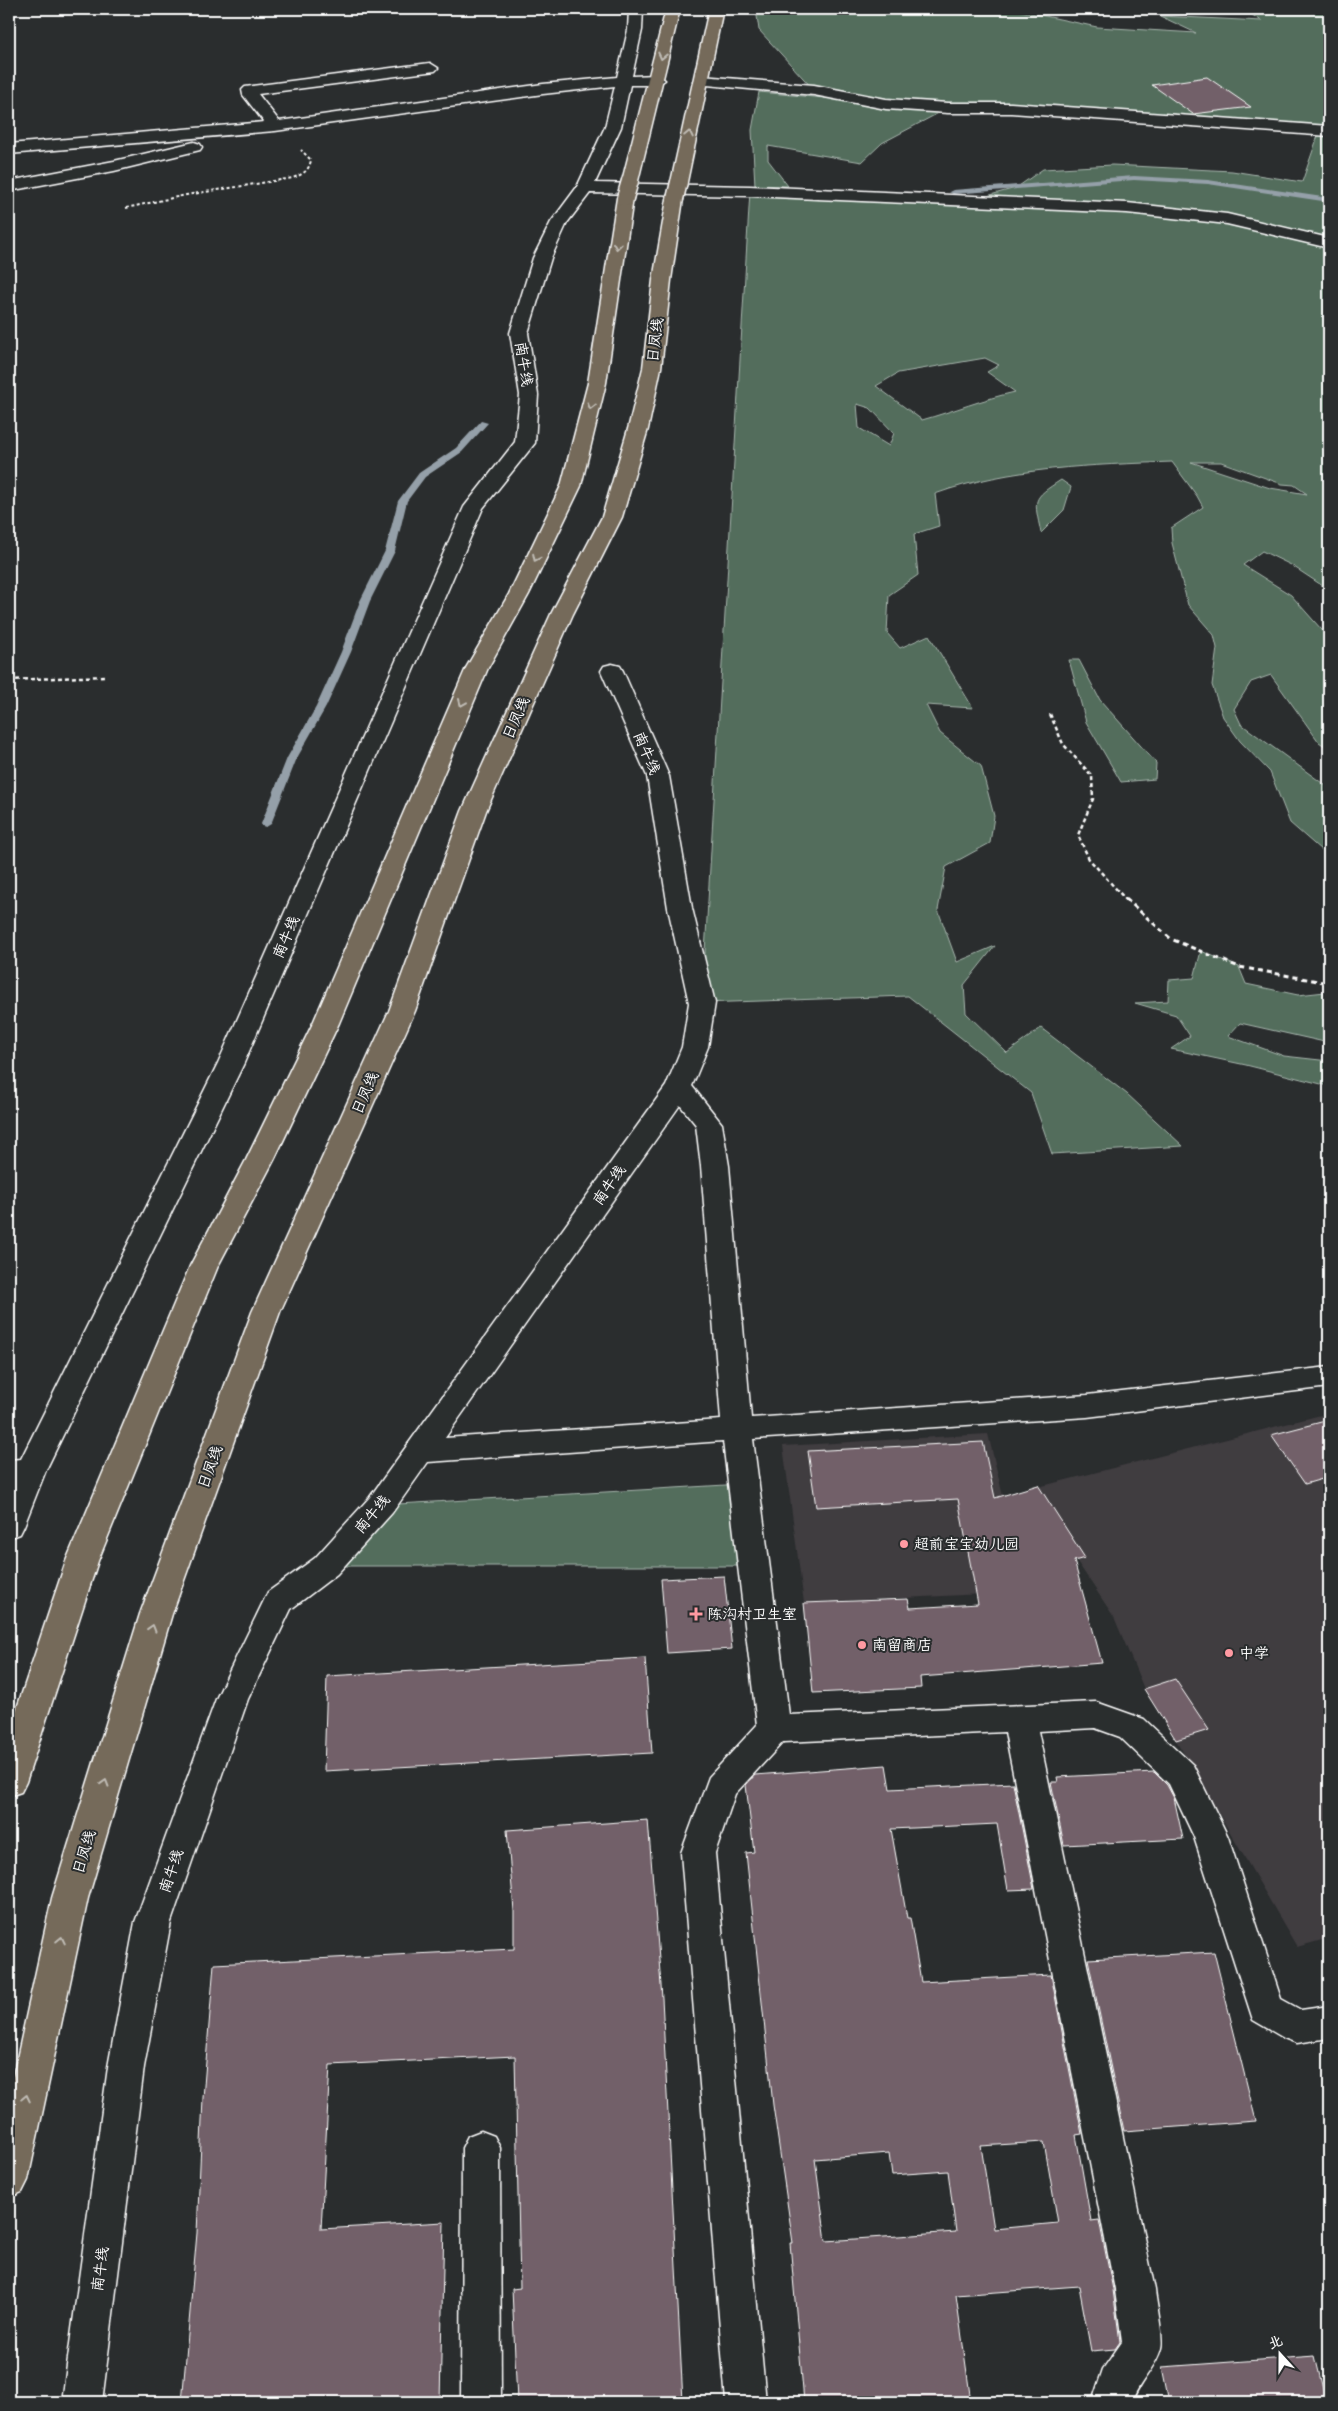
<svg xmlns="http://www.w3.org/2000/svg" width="1338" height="2411" font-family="Sriracha,'LXGW WenKai TC',sans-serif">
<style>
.built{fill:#403c40}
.green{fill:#526d5c;stroke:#a8b6ae;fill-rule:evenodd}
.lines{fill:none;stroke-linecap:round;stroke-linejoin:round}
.stream{fill:#95a0a9;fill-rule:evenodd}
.building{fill:#726069;stroke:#fff;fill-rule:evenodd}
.minor-casing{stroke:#fff;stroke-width:3}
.highway-casing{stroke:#fff;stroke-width:3}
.path-far2{stroke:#fff;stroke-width:2;stroke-dasharray:3 2.5;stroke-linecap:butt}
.path-far1{stroke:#fff;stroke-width:2.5;stroke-dasharray:4 3;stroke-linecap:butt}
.path{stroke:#fff;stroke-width:3;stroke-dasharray:5 4;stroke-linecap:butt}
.minor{fill:#2a2d2e;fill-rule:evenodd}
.highway{fill:#746a5a;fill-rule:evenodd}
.highway-bridge-casing{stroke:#fff;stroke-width:19;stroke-linecap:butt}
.highway-bridge{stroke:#746a5a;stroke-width:16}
.oneway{stroke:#c0bcb5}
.poi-dot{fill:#ff9aa2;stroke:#2a2d2e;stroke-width:2}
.labels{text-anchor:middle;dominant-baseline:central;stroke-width:4;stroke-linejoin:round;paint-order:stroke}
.street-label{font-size:15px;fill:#fff;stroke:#2a2d2e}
.poi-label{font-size:15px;fill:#fff;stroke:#2a2d2e;text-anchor:start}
</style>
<rect width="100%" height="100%" fill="#2a2d2e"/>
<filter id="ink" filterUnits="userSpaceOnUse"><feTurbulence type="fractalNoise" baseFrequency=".02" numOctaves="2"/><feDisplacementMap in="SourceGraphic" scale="10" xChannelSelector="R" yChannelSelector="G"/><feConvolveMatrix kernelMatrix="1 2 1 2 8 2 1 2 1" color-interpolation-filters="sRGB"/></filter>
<g filter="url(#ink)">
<!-- built -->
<polygon class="built" points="1329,1413 1329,1938 1297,1947 1176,1740 1144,1689 1114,1617 1076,1560 1046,1569 1022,1592 804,1603 783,1446 988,1434 1003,1496"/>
<!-- green -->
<g class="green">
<path d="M756,9H1012L1097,27L1196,33L1160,16L1262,21L1249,13L1329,9V569L1326,571L1329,573V590L1291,565L1262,551L1243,565L1291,595L1329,638V749L1319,742L1271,675L1251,682L1234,709L1241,724L1329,788V857L1290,823L1270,772L1240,741L1223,717L1212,685L1217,648L1214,635L1188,605L1172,543L1171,528L1203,507L1197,496L1172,462C1092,465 1010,467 935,494L939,526L914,534L918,575L889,595L887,633L900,648L929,635L973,708L926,705L940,733L981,766L994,816L990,843L946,867L938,910L957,962L995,946L964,985L966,1013L1007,1053L1041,1028L1127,1094L1183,1146L1052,1154L1031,1093L908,996L702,1003L750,191L972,200L1016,188L1043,169L1112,165L1232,171L1302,182L1320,130L948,108L882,143L862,162L768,146V160L788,186L755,185L752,130L759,92L879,103L814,90L759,30ZM985,358L999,365L987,372L1015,392C983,399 954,411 922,420L876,386L898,373ZM857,404L870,408L894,433L889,446L859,428ZM1191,462H1221L1282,484L1294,485L1307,494L1270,488Z"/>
<path d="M1061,480L1071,487L1064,510L1041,533C1034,499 1031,499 1061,480Z"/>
<polygon points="1069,660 1079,660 1100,700 1156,763 1155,779 1121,782 1086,722"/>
<polygon points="1201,951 1239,967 1246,984 1298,995 1325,992 1329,995 1329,1043 1240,1023 1228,1036 1284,1056 1329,1061 1329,1086 1246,1065 1171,1049 1190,1036 1176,1015 1135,1003 1168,1001 1169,980 1194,978"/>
<polygon points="743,1484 753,1566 326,1566 381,1505"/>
</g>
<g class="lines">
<!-- stream -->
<g class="stream">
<polygon points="1134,176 1208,180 1329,198 1329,202 1208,184 1134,180 953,194 949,192 953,190"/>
<polygon points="481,421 488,423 462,452 425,477 407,501 395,551 370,601 351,652 326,707 297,758 271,824 266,827 262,826 261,824 287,758 316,707 341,652 360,601 385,551 398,501 419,473 456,448"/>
</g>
</g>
<!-- building -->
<g class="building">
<polygon points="1207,77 1251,107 1193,114 1152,85"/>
<polygon points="1329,1420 1329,1477 1305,1484 1271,1435"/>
<polygon points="983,1442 995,1498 1038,1485 1085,1558 1074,1561 1102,1663 920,1677 921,1688 813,1693 804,1603 908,1599 910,1608 978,1604 958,1499 816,1507 808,1451"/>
<polygon points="724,1576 732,1649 667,1653 661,1579"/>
<polygon points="645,1658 652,1753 324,1771 327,1676"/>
<polygon points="1175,1679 1209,1730 1176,1740 1144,1689"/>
<path d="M886,1765L890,1789L1013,1783L1034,1889L1008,1890L997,1824L891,1829L907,1918H910L921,1982L1051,1975L1082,2134L1076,2135L1091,2221L1099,2220L1113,2290L1120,2342L1115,2349L1091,2351L1079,2286L956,2295L971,2402H804L790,2243H793L773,2105L746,1853L754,1852L746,1785L755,1775ZM1044,2142L1058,2223L994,2229L981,2146ZM889,2153L892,2175L948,2171L956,2232L826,2241L815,2159Z"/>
<polygon points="1154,1772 1167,1785 1174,1798 1183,1839 1064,1845 1051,1782 1058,1782 1057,1777"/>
<polygon points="648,1820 662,1998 683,2402 517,2402 512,2289 520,2288 515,2056 330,2065 321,2229 444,2222 440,2402 182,2402 197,2233 203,2098 214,1964 514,1949 514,1911 507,1830"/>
<polygon points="1214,1952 1256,2121 1124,2131 1088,1959"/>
<polygon points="1315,2356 1326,2402 1169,2402 1162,2367"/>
</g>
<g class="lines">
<defs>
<g id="minor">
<polygon points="629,9 643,9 642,30 632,76 657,75 665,80 657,85 630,85 621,127 595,183 750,186 1127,203 1227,214 1329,238 1329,248 1227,224 1127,213 750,196 590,193 567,223 551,258 528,333 538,395 535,443 483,508 244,1063 46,1470 24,1526 20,1534 9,1538 9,1488 11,1482 9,1482 9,1460 21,1459 218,1063 464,507 515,442 520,395 510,333 533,258 551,222 577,187 605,127 615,86 543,94 275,131 9,154 9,144 264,122 243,95 242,90 245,87 430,63 438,68 435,71 258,94 279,121 543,84 617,77 628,30"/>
<polygon points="701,76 814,85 886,99 948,103 1011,103 1329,126 1329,136 1011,113 948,113 886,109 814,95 696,84 693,81"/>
<polygon points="194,142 200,144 202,147 200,150 114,171 9,191 9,181 114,161"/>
<path d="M612,664L620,666L623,671L669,776L692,908L715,1003L708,1047L692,1086L722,1124L729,1166L751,1418L1087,1395L1329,1367V1387L1087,1417L753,1439L789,1715L1096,1702L1144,1719L1193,1765L1228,1837L1281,1999L1301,2010L1329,2006V2038L1297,2043L1284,2038L1253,2020L1194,1837L1169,1784L1120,1737L1095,1728L1038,1731L1155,2290C1156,2302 1164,2338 1161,2348C1156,2368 1138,2382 1132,2402H1092L1103,2369L1122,2342L1115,2290L1005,1732L783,1742L735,1794L715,1853L766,2402H726L681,1853L709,1777L757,1725L723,1441L428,1462L392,1513L337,1574L291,1609L248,1699L171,1922L144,2067L102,2402H62L108,2067L135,1922L216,1699L268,1592L315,1558L370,1497L666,1086L682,1047L689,1003L668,908L647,776L601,671L604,666ZM680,1105L696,1125L701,1166L721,1420L445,1438Z"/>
<polygon points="481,2131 494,2136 500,2148 501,2402 461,2402 462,2148 468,2136"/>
</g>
<g id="highway">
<polygon points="666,9 680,9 638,181 636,184 624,184 622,181"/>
<polygon points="709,9 723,9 687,182 685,185 673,185 671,182"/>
<polygon points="625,193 631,194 633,198 606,383 581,486 529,594 488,668 339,1023 274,1160 218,1266 98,1561 26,1782 21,1792 9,1796 9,1732 66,1561 190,1266 246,1160 313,1023 466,668 509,594 561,486 588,383 617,198 619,194"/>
<polygon points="675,194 681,195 683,199 671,280 661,368 648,429 622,517 573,614 486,811 415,1011 280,1312 172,1614 88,1898 28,2180 22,2192 9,2198 9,2095 52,1898 140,1614 252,1312 389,1011 462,811 551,614 602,517 628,429 643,368 653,280 667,199 669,195"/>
</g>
</defs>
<!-- minor casing -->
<use href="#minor" class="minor-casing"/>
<!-- highway casing -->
<use href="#highway" class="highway-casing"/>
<!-- path-far2 -->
<path class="path-far2" d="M126,208L186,195L293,178C303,174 309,171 311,160L301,150"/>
<!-- path-far1 -->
<g class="path-far1">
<polyline points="9,680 106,676"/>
<polyline points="1050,714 1063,744 1092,776 1093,799 1078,835 1089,859 1127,901"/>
</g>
<!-- path -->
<polyline class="path" points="1126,899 1171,939 1239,967 1329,983"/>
<!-- minor -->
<use href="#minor" class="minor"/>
<!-- highway -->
<use href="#highway" class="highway"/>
<defs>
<g id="highway-bridge">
<polyline points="625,198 630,181"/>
<polyline points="675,199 679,182"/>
</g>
</defs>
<!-- highway-bridge casing -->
<use href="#highway-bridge" class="highway-bridge-casing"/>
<!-- highway-bridge -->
<use href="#highway-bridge" class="highway-bridge"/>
</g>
<!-- one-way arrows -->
<defs><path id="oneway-chevron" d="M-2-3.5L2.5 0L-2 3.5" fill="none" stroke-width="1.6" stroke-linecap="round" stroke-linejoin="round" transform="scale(1.25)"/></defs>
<g class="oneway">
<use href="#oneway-chevron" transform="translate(662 56) rotate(103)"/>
<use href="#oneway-chevron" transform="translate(689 134) rotate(-78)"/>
<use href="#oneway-chevron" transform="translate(617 246) rotate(98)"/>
<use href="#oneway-chevron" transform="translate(591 406) rotate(104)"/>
<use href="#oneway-chevron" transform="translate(536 558) rotate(116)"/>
<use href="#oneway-chevron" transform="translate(462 703) rotate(113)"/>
<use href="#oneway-chevron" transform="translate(152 1628) rotate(-73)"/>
<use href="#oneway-chevron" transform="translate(105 1783) rotate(-73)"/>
<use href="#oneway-chevron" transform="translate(61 1940) rotate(-78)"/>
<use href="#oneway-chevron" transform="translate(26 2098) rotate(-78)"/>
</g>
</g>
<!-- markers -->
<g class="poi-dot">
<circle cx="904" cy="1544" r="5"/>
<path d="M693.5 1606.5h5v5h5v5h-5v5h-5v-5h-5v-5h5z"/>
<circle cx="862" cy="1645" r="5"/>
<circle cx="1229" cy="1653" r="5"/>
</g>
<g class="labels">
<!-- street labels -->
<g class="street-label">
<text transform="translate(655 340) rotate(-83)">日凤线</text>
<text transform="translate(524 364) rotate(81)">南牛线</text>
<text transform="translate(516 718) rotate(-66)">日凤线</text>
<text transform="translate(647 753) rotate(67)">南牛线</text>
<text transform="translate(286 937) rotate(-66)">南牛线</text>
<text transform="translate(365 1093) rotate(-66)">日凤线</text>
<text transform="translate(609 1185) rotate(-55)">南牛线</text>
<text transform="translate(210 1467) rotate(-70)">日凤线</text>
<text transform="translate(372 1514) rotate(-50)">南牛线</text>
<text transform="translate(84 1852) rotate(-73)">日凤线</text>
<text transform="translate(171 1871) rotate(-71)">南牛线</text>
<text transform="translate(100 2269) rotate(-82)">南牛线</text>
</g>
<!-- poi labels -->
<g class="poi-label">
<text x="914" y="1544">超前宝宝幼儿园</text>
<text x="707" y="1614">陈沟村卫生室</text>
<text x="872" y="1645">南留商店</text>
<text x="1239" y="1653">中学</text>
</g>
</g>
<!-- margin -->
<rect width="1338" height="2411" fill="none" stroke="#2a2d2e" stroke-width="30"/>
<rect x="15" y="15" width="1308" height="2381" fill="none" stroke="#fff" stroke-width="2" filter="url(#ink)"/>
<!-- north arrow -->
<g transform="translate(1280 2354) rotate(339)" stroke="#2a2d2e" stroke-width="4" paint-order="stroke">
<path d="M0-4L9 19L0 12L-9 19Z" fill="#ffffff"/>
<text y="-8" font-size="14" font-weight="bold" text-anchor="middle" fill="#ffffff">北</text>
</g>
</svg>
